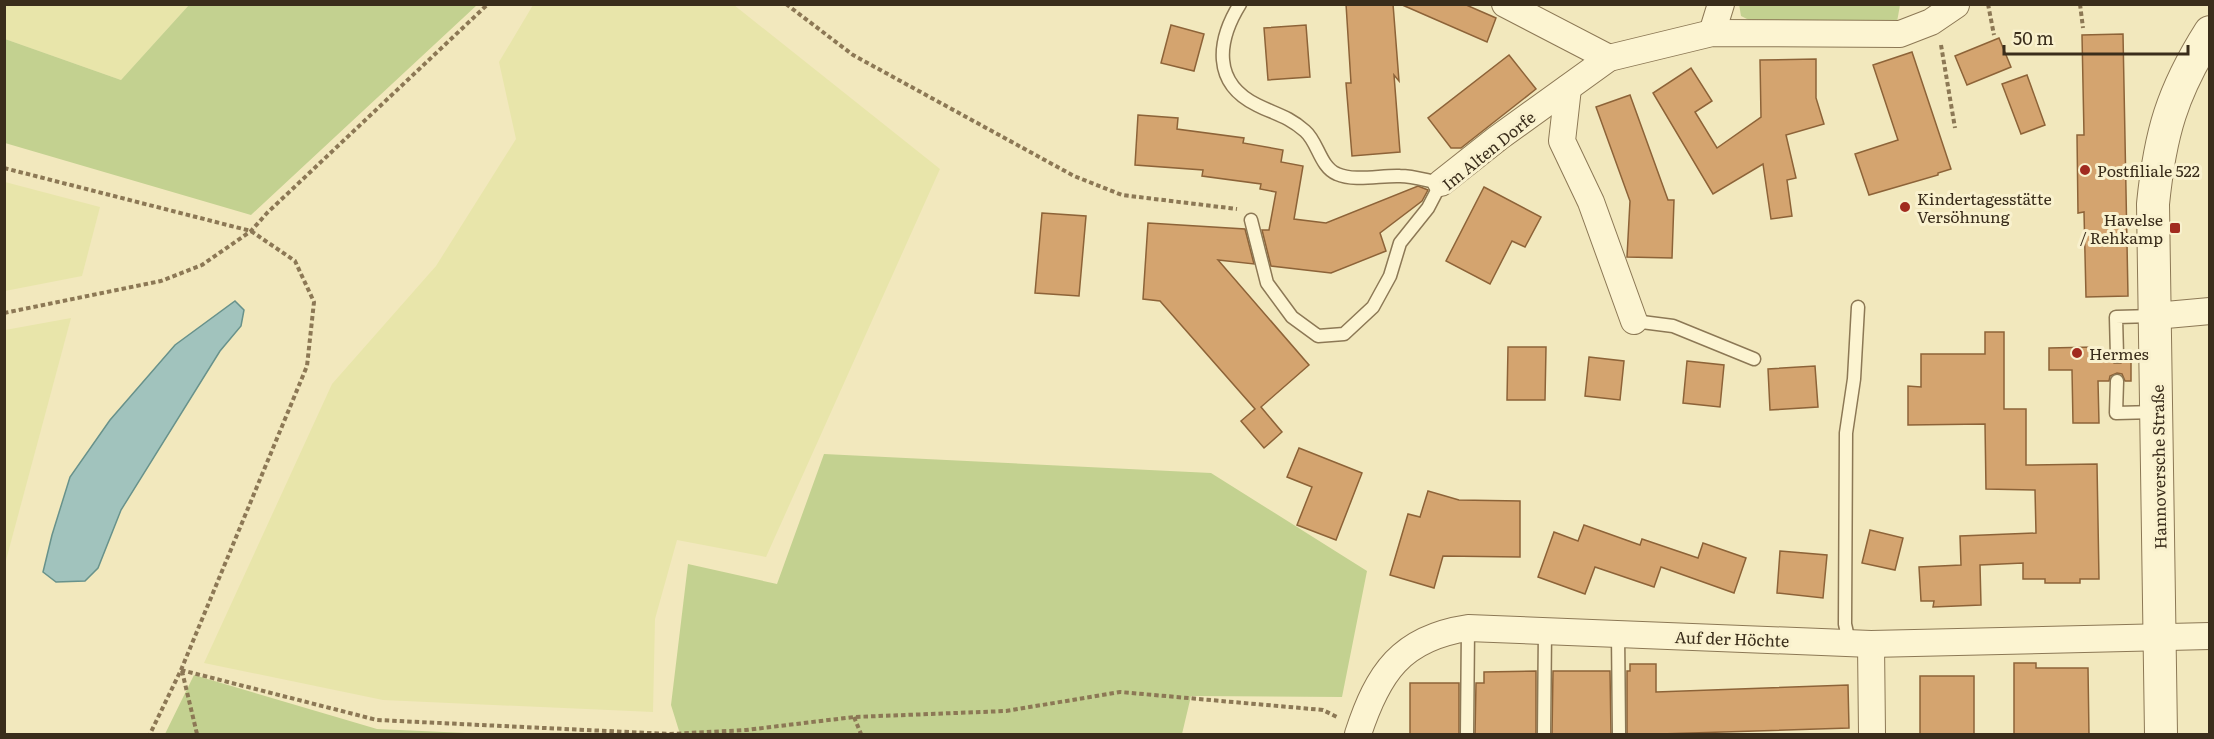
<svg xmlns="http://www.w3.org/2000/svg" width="2214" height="739" font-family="Literata,serif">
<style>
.farmland{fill:#e8e5aa}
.green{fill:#c3d190}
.water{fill:#a1c3bd;stroke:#68928b;stroke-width:1.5}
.building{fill:#d4a46f;stroke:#8d6338;stroke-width:1.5}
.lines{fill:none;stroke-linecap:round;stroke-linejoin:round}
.service-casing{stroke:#8c7855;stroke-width:15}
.minor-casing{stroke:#8c7855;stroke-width:28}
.tertiary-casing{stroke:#8c7855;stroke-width:34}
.path{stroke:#8c7855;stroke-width:4;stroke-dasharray:4.5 3;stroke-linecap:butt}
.service{stroke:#fcf4d1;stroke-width:12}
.minor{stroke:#fcf4d1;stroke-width:26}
.tertiary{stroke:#fcf4d1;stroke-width:32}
.poi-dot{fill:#a12b1f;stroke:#f9f1ce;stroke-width:2}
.labels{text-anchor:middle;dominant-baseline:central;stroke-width:6;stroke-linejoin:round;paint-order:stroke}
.street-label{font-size:16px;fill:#3a2d1b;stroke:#f9f1ce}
.poi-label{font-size:16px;fill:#3a2d1b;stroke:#f9f1ce;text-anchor:start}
</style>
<rect width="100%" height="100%" fill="#f2e8bd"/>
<!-- farmland -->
<g class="farmland">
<polygon points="5,5 189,5 121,80 5,39"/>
<polygon points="533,5 734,5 940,169 766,557 677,540 655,619 653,712 383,700 204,663 332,384 436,266 516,139 499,62"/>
<polygon points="5,182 100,207 82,276 5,291"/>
<polygon points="71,318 5,564 5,330"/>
</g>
<!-- green -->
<g class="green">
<polygon points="1739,4 1900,5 1897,22 1749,20 1741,16"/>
<polygon points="189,5 189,4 477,5 251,215 5,143 5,39 121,80"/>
<polygon points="824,454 1211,473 1367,571 1342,697 1191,696 1182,734 680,734 671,705 688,564 777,584"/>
<polygon points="194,675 377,729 488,734 165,734"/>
</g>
<!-- water -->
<polygon class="water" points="235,301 244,310 241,326 220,351 121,510 98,568 85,581 56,582 43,572 52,535 70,477 110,420 175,345"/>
<!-- building -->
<g class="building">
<polygon points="1346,4 1393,4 1399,81 1394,75 1400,152 1352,156 1346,83 1351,83"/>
<polygon points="1400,4 1464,4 1496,18 1487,42"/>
<polygon points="1171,25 1204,34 1194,71 1161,63"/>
<polygon points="1306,25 1310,77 1268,80 1264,28"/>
<polygon points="2123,34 2128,296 2086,297 2084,212 2078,213 2077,135 2084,135 2082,35"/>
<polygon points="1999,38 2011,67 1967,85 1955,56"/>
<polygon points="1912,52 1951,169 1938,173 1938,175 1869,195 1855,154 1898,140 1873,65"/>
<polygon points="1509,55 1536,89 1461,148 1451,148 1428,118"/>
<polygon points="1816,59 1816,98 1824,124 1786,135 1796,178 1787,180 1792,216 1771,219 1763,164 1713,194 1653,93 1691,68 1712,101 1695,112 1717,148 1761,117 1760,60"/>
<polygon points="2027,75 2045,125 2021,134 2002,84"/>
<polygon points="1630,95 1668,200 1674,200 1672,258 1627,257 1630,201 1596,107"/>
<polygon points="1138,115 1178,118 1177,129 1244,138 1243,143 1283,150 1281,162 1303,166 1294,219 1326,223 1418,186 1428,190 1422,201 1380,233 1386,251 1331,273 1271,266 1262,230 1269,230 1276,192 1260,189 1261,184 1202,176 1203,170 1135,165"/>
<polygon points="1484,187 1541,217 1525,247 1512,241 1490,284 1446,261"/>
<polygon points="1042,213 1086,216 1079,296 1035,293"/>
<polygon points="1148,223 1245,229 1254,264 1218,260 1309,365 1261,407 1282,432 1264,448 1241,421 1255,409 1160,301 1143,299"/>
<polygon points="1985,332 2004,332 2004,409 2026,409 2026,465 2097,464 2099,579 2080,579 2080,583 2045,583 2045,579 2023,579 2023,563 1980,565 1981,605 1933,607 1934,601 1921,601 1919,567 1961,565 1960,536 2036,533 2035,490 1986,489 1985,424 1908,425 1908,386 1921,387 1921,354 1985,354"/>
<polygon points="1508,347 1546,347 1545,400 1507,400"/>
<polygon points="2094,347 2094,355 2109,356 2114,363 2121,363 2125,356 2131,356 2131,381 2125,381 2122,374 2117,373 2110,376 2109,381 2098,381 2099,423 2073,423 2072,370 2049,370 2049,348"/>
<polygon points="1589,357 1624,361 1620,400 1585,396"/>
<polygon points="1687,361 1724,365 1720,407 1683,403"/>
<polygon points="1815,366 1818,407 1770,410 1768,369"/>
<polygon points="1299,448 1362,473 1336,540 1297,525 1312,487 1287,477"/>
<polygon points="1428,491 1459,500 1520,501 1520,557 1443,556 1434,588 1390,575 1408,514 1420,517"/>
<polygon points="1584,525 1640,545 1642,539 1698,558 1703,543 1746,558 1734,593 1661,567 1654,587 1595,567 1585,594 1538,577 1554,532 1578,541"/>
<polygon points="1870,530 1903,538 1895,570 1862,563"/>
<polygon points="1780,551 1827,555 1823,598 1777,593"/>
<polygon points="2014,663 2036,663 2036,668 2088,668 2089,735 2014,735"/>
<polygon points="1630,664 1656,664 1656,692 1848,685 1849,728 1627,735 1627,671 1630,671"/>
<polygon points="1536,671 1536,735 1475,735 1476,683 1484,683 1484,672"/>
<polygon points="1553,671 1610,671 1611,735 1552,735"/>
<rect x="1920" y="676" width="54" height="59"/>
<rect x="1410" y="683" width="49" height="52"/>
</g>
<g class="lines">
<defs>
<g id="service">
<path d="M1240,4C1217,41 1212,83 1257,105C1275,114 1288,116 1305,131C1318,142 1320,167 1337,174C1355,182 1381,175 1400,176C1414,176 1428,181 1441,183L1428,208L1400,243L1390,276L1373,307L1344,334L1318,336L1292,317L1267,283L1251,220"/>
<polyline points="1634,321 1673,326 1754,359"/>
<polyline points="2117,356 2116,317 2154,316"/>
<polyline points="2117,381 2116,413 2156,412"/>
<polyline points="1618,633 1619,734"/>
<polyline points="1849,642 1845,624 1846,433 1854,379 1858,307"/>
<polyline points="1467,734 1468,628"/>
<polyline points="1544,734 1545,630"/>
</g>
<g id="minor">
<polyline points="1505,4 1609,58"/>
<polyline points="1712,33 1721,4"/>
<polyline points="1568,88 1562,141 1591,202 1634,321"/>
<polyline points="1441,183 1498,138 1609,58 1712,33 1900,34 1931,22 1956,5"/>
<polyline points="2155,316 2210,311"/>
<polyline points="1871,644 1872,734"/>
<path d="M1358,734C1378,673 1401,638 1468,628L1871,644L2210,636"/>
</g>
<path id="tertiary" d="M2161,734L2153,204C2160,134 2172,92 2210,32"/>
</defs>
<!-- service casing -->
<use href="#service" class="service-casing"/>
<!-- minor casing -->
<use href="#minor" class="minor-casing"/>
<!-- tertiary casing -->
<use href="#tertiary" class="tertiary-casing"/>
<!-- path -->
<g class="path">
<polyline points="786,4 853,55 1074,176 1122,195 1237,209"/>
<polyline points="1988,4 1994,35"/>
<polyline points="2080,4 2083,28"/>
<polyline points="1941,45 1955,128"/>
<polyline points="4,168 251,231 295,261 314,302 307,366 181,670 150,734"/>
<polyline points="4,313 161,281 202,265 251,231 267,213 488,4"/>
<polyline points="181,670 377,720 670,734 746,730 854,717 1006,711 1120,692 1323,710 1339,718"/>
<polyline points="182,671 197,734"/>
<polyline points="854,717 861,734"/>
</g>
<!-- service -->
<use href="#service" class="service"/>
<!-- minor -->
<use href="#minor" class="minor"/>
<!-- tertiary -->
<use href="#tertiary" class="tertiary"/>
</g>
<!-- markers -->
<g class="poi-dot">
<circle cx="2085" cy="170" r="6"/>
<circle cx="1905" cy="207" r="6"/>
<rect x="2169" y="222" width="12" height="12" rx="3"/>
<circle cx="2077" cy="353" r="6"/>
</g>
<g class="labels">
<!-- street labels -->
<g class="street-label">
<text transform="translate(1488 150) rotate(-39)">Im Alten Dorfe</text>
<text transform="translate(2158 467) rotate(-91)">Hannoversche Straße</text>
<text transform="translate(1732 638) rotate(2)">Auf der Höchte</text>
</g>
<!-- poi labels -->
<g class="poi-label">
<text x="2097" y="170">Postfiliale 522</text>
<text x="1917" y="198">Kindertagesstätte<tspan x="1917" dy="18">Versöhnung</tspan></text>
<text x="2163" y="219" text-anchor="end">Havelse<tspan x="2163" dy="18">/ Rehkamp</tspan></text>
<text x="2089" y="353">Hermes</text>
</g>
</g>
<!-- border -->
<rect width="2214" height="739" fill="none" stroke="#3a2d1b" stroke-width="12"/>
<!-- scale -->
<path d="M2004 45v9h184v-9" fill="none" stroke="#3a2d1b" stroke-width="3"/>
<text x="2013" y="45" font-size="18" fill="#3a2d1b" stroke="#f9f1ce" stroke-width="4.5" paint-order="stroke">50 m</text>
</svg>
